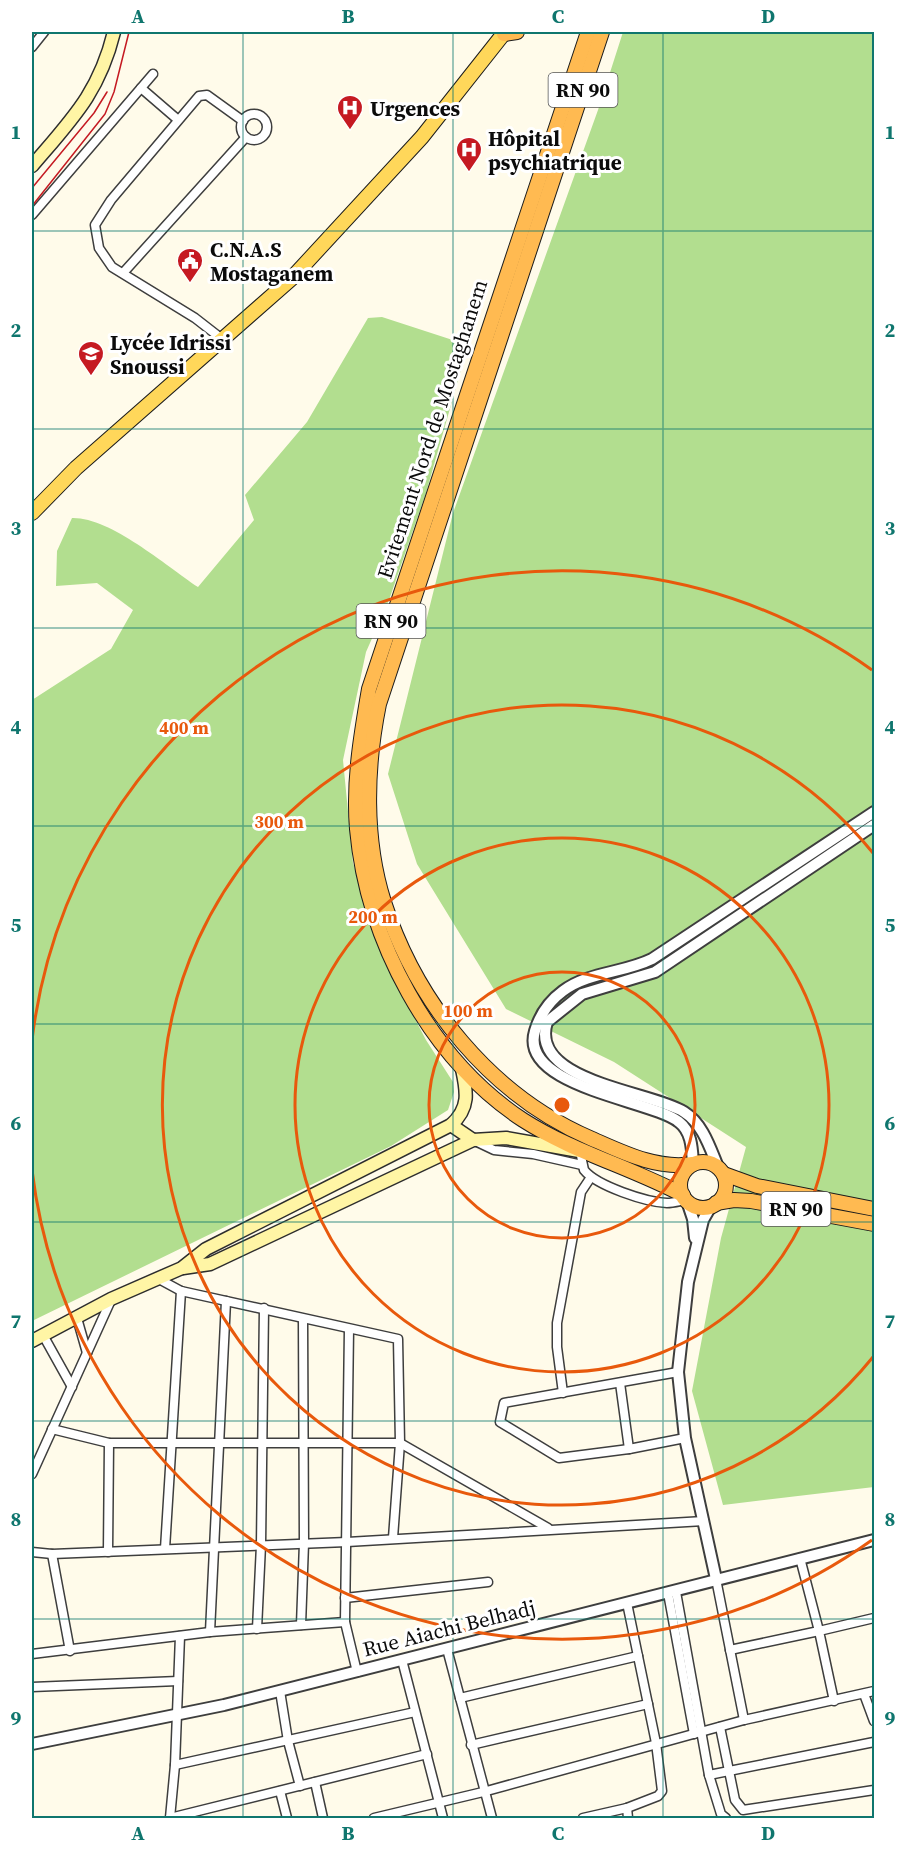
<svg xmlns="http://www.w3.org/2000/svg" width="906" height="1850" font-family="'Source Serif 4',serif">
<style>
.forest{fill:#b2de8f}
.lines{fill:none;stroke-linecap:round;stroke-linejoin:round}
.minor-casing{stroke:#3e3e3e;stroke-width:11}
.tertiary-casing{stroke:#3e3e3e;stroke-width:14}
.secondary-casing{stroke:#2d2d2d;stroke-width:15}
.primary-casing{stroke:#1c1c1c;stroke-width:16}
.trunk-casing{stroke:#1c1c1c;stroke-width:16}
.minor{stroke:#fff;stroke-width:8}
.tertiary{stroke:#fff;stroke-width:10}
.secondary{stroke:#fff5a5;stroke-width:12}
.primary{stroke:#ffd75a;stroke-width:14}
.trunk{stroke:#ffba51;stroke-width:14}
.tram{stroke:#c51a22;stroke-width:1.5}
.grid{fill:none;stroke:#0f766e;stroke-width:1.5;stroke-opacity:0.55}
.ring{fill:none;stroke:#e8590c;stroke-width:3}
.labels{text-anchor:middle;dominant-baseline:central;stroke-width:6;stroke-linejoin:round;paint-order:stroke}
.shield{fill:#fff;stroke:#545454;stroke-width:1.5}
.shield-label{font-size:20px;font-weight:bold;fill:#0b0b0b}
.poi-label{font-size:21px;font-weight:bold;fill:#0b0b0b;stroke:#fff;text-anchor:start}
.street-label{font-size:21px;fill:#0b0b0b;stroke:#fff}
.centre{fill:#e8590c;stroke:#fff;stroke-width:3}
.ring-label{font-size:18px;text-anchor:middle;font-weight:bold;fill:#e8590c;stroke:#fff;stroke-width:6;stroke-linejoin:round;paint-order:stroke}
.neatline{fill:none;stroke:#0f766e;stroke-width:2}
.grid-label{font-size:20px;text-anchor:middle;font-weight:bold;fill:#0f766e}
</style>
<rect width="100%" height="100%" fill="#fffbea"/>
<!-- forest -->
<g class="forest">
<polygon points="623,32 874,32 874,1487 723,1505 692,1391 721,1238 746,1147 614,1062 506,1009 417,864 388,774 453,513 598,110"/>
<path d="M382,317L468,345L426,493L389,600L366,652L343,760L353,863L389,969L426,1040L453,1082L454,1092L448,1110L391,1146L32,1321V700L111,649L133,610L97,583L56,586L57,551L72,518C110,517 165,565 198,587L254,520L245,495L307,422L368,318Z"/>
</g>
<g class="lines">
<defs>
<g id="minor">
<polyline points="32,47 44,32"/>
<polyline points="141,88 177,119"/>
<circle cx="254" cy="127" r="13"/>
<polyline points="32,215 153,74"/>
<polyline points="123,273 246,137"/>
<polyline points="222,339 195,318 112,267 99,248 95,225 111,200 199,96 207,95 243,121"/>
<polyline points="473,1140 494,1150 533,1154 582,1165"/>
<path d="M580,1151L584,1170C597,1186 646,1202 667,1203C673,1203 680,1201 686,1200"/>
<polyline points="157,1278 181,1291 398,1339 400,1443 393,1538"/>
<polyline points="77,1318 87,1353"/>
<polyline points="349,1329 345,1622 357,1672"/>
<polyline points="43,1335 72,1387"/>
<polyline points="678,1372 504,1403 500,1422 559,1458 629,1449 685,1438"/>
<polyline points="620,1383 629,1449"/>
<polyline points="563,1393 557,1347 557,1323 581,1192 591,1177"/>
<polyline points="52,1429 109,1443 400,1443 548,1528"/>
<polyline points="32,1474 111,1300"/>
<polyline points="165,1549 181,1291"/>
<polyline points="32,1552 52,1554 347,1542 704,1521"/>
<polyline points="108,1552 109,1443"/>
<polyline points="52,1554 70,1651"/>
<polyline points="716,1579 744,1720"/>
<polyline points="676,1592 709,1775 721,1814 726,1818"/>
<polyline points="668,1593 694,1734"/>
<polyline points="345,1598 488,1582"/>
<polyline points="301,1625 304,1543 303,1319"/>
<polyline points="257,1629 261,1545 264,1308"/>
<polyline points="210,1632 226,1301"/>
<polyline points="447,1649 492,1818"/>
<polyline points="730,1650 819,1631 800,1558"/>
<polyline points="32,1654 210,1632 345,1622"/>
<polyline points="402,1660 443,1818"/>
<polyline points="32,1687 178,1681"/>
<polyline points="280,1691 288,1741 300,1786"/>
<polyline points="864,1694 874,1721"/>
<polyline points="460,1698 638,1656"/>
<polyline points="834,1701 819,1631 874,1618"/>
<polyline points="720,1727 735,1800 743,1810 874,1790"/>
<polyline points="471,1745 648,1704"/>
<polyline points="175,1765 415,1712"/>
<polyline points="709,1775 874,1742"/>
<polyline points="315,1782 323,1818"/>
<polyline points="280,1791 287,1818"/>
<polyline points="627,1808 628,1818"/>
<polyline points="170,1818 427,1754"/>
<polyline points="170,1818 175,1765 180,1636"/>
<polyline points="374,1818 483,1792 744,1720 874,1691"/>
<polyline points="583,1818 627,1808 658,1796 662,1791 656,1743 627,1603"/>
</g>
<g id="tertiary">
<path d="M693,1164C692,1149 692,1132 679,1122C652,1100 518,1087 535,1031C540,1014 548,1002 563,991C588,972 624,973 652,959L874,812"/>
<path d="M718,1167C710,1148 703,1124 684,1112C651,1091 528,1082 547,1022L582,994L655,972L874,825"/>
<polyline points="687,1201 693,1219 695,1238"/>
<polyline points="711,1206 703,1220 688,1282 678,1372 685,1438 716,1579"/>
<polyline points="32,1744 224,1705 874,1540"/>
</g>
<g id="secondary">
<path d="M32,166C72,119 99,93 114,32"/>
<polyline points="451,1125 473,1140"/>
<polyline points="183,1268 210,1264 473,1140 506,1138 579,1151"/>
<path d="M32,1341L111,1299L182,1268L206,1249L451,1125C470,1108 467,1092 462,1069"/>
</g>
<polyline id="primary" points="32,513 76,468 291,279 422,137 505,32"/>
<g id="trunk">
<path d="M588,32L369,689C361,735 353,782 357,829C367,940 429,1058 523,1120C573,1152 630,1167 683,1195"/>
<path d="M602,32L379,704C366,768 364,839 384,902C417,1004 491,1095 590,1138C622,1152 657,1170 693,1164"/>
<polyline points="504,34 517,32"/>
<circle cx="703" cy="1185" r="23"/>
<polyline points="724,1174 757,1186 874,1209"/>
<polyline points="716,1203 734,1200 751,1201 874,1224"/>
</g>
</defs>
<!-- minor casing -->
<use href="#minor" class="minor-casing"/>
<!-- tertiary casing -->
<use href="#tertiary" class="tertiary-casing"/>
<!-- secondary casing -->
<use href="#secondary" class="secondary-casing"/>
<!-- primary casing -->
<use href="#primary" class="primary-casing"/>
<!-- trunk casing -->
<use href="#trunk" class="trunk-casing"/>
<!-- minor -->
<use href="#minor" class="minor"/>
<!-- tertiary -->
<use href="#tertiary" class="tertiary"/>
<!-- secondary -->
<use href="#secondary" class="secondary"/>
<!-- primary -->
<use href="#primary" class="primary"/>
<!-- trunk -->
<use href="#trunk" class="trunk"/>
<!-- tram -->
<g class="tram">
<polyline points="32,188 94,113 107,92"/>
<polyline points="32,206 105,114 114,92 129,32"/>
</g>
</g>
<!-- grid -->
<path class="grid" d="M243,32V1818M453,32V1818M663,32V1818M32,231H874M32,429H874M32,628H874M32,826H874M32,1024H874M32,1222H874M32,1421H874M32,1619H874"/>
<!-- distance rings -->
<g class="ring">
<circle cx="562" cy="1105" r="133"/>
<circle cx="562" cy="1105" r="267"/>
<path d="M873 1357A400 400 0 1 1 873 853"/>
<path d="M872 1540A534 534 0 0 1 32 1170M32 1040A534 534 0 0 1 872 670"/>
</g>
<!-- icons -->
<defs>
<symbol id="hospital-pin" viewBox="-11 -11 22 30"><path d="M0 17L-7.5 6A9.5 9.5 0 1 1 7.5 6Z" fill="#c51a22" stroke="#fff"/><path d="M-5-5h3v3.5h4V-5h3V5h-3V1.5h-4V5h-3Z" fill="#fff"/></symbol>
<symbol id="civic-pin" viewBox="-11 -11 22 30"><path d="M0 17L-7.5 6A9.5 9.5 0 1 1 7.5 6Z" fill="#c51a22" stroke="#fff"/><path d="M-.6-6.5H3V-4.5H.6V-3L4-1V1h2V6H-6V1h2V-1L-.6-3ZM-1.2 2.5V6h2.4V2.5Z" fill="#fff"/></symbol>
<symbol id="school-pin" viewBox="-11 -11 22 30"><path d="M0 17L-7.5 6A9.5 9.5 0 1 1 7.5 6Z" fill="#c51a22" stroke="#fff"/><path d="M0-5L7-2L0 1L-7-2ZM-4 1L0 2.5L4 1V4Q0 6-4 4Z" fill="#fff"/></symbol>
</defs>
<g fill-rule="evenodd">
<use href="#hospital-pin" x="335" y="93" width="30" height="40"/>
<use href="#hospital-pin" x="454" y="135" width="30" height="40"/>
<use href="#civic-pin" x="175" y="246" width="30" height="40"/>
<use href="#school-pin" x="76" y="339" width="30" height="40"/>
</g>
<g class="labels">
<!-- shield labels -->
<g class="shield">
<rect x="548.5" y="73" width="69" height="34" rx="4.5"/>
<rect x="356.5" y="604" width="69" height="34" rx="4.5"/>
<rect x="761.5" y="1192" width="69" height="34" rx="4.5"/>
</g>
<g class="shield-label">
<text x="583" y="90">RN 90</text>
<text x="391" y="621">RN 90</text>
<text x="796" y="1209">RN 90</text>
</g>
<!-- poi labels -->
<g class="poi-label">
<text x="370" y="108">Urgences</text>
<text x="488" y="138">Hôpital<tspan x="488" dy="24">psychiatrique</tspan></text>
<text x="210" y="249">C.N.A.S<tspan x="210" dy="24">Mostaganem</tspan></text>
<text x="110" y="342">Lycée Idrissi<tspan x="110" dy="24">Snoussi</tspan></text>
</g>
<!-- street labels -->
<g class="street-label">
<text transform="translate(432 429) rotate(-72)">Evitement Nord de Mostaghanem</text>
<text transform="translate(449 1628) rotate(-14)">Rue Aiachi Belhadj</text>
</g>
</g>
<circle cx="562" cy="1105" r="9" class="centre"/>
<g class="ring-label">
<text x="184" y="734">400 m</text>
<text x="279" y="828">300 m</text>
<text x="373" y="923">200 m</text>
<text x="468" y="1017">100 m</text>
</g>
<!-- border -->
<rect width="906" height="1850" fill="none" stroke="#ffffff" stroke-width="66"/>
<rect x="33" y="33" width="840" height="1784" class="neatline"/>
<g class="grid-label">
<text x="138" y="23">A</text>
<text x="348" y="23">B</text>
<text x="558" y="23">C</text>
<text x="768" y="23">D</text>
<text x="16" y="139">1</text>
<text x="890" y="139">1</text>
<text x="16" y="337">2</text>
<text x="890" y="337">2</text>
<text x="16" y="535">3</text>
<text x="890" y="535">3</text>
<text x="16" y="734">4</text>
<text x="890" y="734">4</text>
<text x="16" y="932">5</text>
<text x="890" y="932">5</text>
<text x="16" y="1130">6</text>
<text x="890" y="1130">6</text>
<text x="16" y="1328">7</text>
<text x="890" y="1328">7</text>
<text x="16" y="1526">8</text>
<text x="890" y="1526">8</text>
<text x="16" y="1725">9</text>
<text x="890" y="1725">9</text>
<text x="138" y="1840">A</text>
<text x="348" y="1840">B</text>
<text x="558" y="1840">C</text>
<text x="768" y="1840">D</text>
</g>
</svg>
